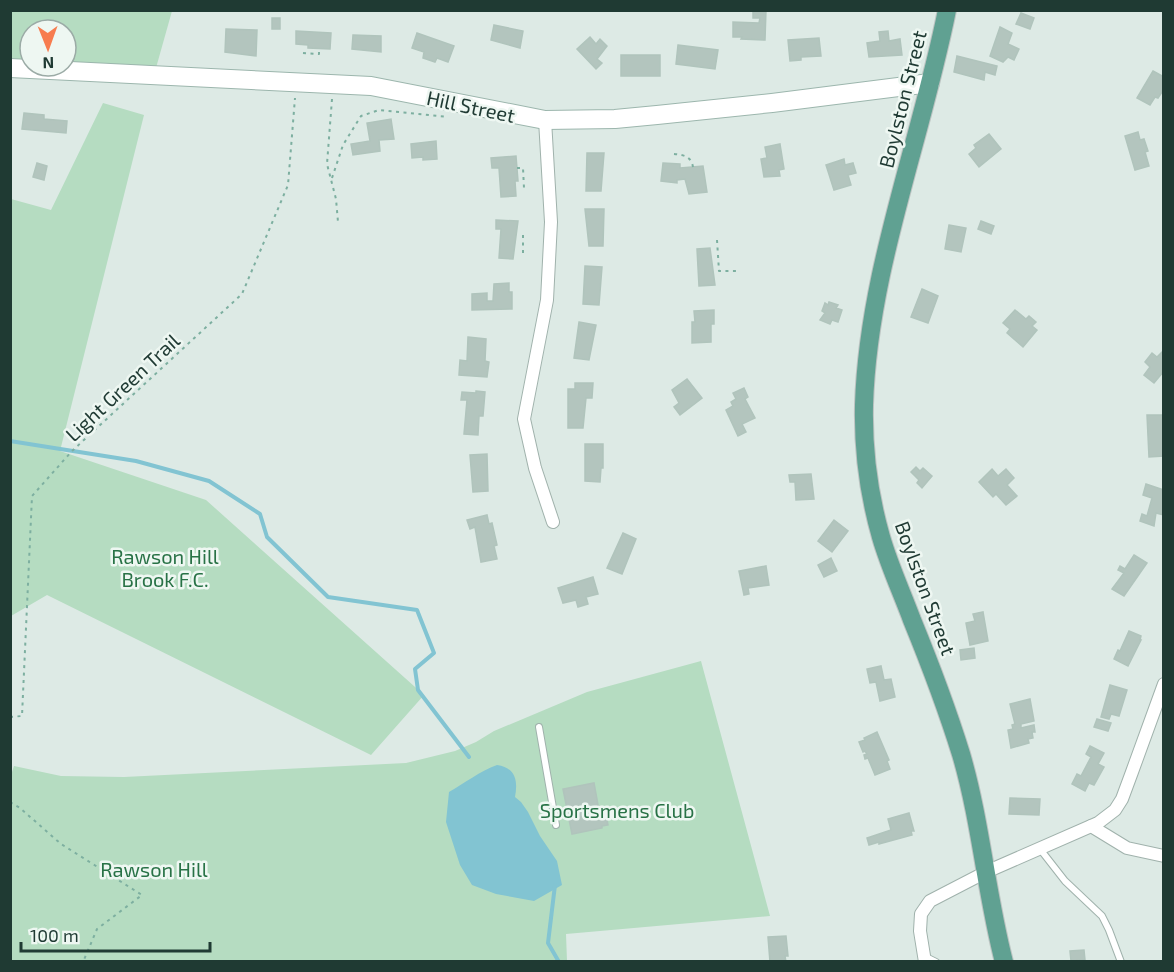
<svg xmlns="http://www.w3.org/2000/svg" width="1174" height="972" font-family="'Exo 2',sans-serif">
<style>
.green{fill:#b5dcc1;fill-rule:evenodd}
.water{fill:#82c4d2}
.lines{fill:none;stroke-linecap:round;stroke-linejoin:round}
.stream{stroke:#82c4d2;stroke-width:4}
.building{fill:#b3c5be;stroke:#b0c4bc;stroke-width:1.5}
.lane-casing{stroke:#a0b2ac;stroke-width:8}
.street-casing{stroke:#a0b2ac;stroke-width:14}
.secondary-casing{stroke:#9cb6ad;stroke-width:20}
.primary-casing{stroke:#bcc4c2;stroke-width:20}
.path{stroke:#7dafa0;stroke-width:2;stroke-dasharray:3 4.5;stroke-linecap:butt}
.lane{stroke:#fff;stroke-width:6}
.street{stroke:#fff;stroke-width:12}
.secondary{stroke:#fff;stroke-width:18}
.primary{stroke:#60a192;stroke-width:18}
.labels{text-anchor:middle;dominant-baseline:central;stroke-width:5;stroke-linejoin:round;paint-order:stroke}
.street-label{font-size:20px;fill:#1f3a33;stroke:#eef7f2}
.park-label{font-size:20px;fill:#287246;stroke:#eef7f2}
</style>
<rect width="100%" height="100%" fill="#ddeae5"/>
<!-- green -->
<g class="green">
<path d="M11,11H172L154,75L11,68ZM30,30H66V66H30Z"/>
<polygon points="103,103 144,115 60,451 206,500 424,695 371,755 47,595 11,616 11,199 51,210"/>
<polygon points="701,661 770,916 566,934 567,961 11,962 10,778 14,766 61,776 124,777 406,763 455,751 476,742 494,731 587,692"/>
</g>
<!-- water -->
<path class="water" d="M497,765C516,768 518,781 515,797L521,802L528,812L540,836L557,861L562,885L534,901L496,894L472,885L460,865L446,822L449,792C465,783 480,771 497,765Z"/>
<g class="lines">
<!-- stream -->
<g class="stream">
<polyline points="10,441 136,461 209,481 260,514 267,537 328,597 417,610 434,653 415,669 418,690 469,757"/>
<polyline points="555,885 548,943 559,962"/>
</g>
</g>
<!-- building -->
<g class="building">
<polygon points="753,10 766,10 765,40 741,39 742,37 733,37 733,22 759,23 760,18 753,18"/>
<polygon points="1021,13 1034,18 1030,29 1016,24"/>
<rect x="272" y="18" width="8" height="11"/>
<polygon points="494,25 523,31 520,48 491,40"/>
<polygon points="1000,27 1012,33 1008,44 1019,49 1014,60 1008,57 1003,62 990,56"/>
<polygon points="226,29 257,30 256,56 225,52"/>
<polygon points="296,31 331,33 330,49 308,48 308,45 296,44"/>
<polygon points="888,31 889,41 900,39 902,55 869,57 867,43 880,41 879,32"/>
<polygon points="417,33 454,46 448,62 437,58 435,62 423,58 424,52 412,48"/>
<polygon points="353,35 381,36 381,52 352,49"/>
<polygon points="590,37 596,44 600,39 607,46 597,59 602,63 596,69 577,49"/>
<polygon points="819,38 821,56 801,57 801,60 790,61 788,40"/>
<polygon points="678,45 718,50 715,69 676,64"/>
<rect x="621" y="55" width="39" height="21"/>
<polygon points="957,56 997,66 995,75 985,72 984,80 954,72"/>
<polygon points="1153,71 1164,77 1164,89 1158,98 1155,97 1150,105 1137,98"/>
<polygon points="24,113 44,115 44,119 67,121 66,133 22,129"/>
<polygon points="391,119 394,139 379,140 380,151 353,155 351,144 370,141 367,123"/>
<polygon points="1138,132 1140,140 1144,139 1148,151 1145,152 1149,166 1135,170 1125,136"/>
<polygon points="989,134 1001,149 979,167 969,154 976,148 974,145"/>
<polygon points="436,141 437,159 423,160 423,157 412,158 411,144"/>
<polygon points="780,144 784,169 779,170 780,176 764,177 761,159 767,158 765,147"/>
<polygon points="587,153 604,153 601,191 586,191"/>
<polygon points="516,156 518,181 515,181 516,196 501,197 499,168 492,168 491,158"/>
<polygon points="844,159 845,165 853,163 856,173 848,175 851,185 834,190 826,165"/>
<polygon points="37,163 47,166 44,180 33,177"/>
<polygon points="663,163 680,164 680,168 703,166 707,192 689,194 685,179 677,180 677,183 661,181"/>
<polygon points="585,209 604,209 603,246 589,246"/>
<polygon points="496,220 518,221 513,259 499,258 501,229 496,229"/>
<polygon points="981,221 994,226 991,234 978,229"/>
<polygon points="949,225 966,228 961,252 945,249"/>
<polygon points="710,248 715,285 699,286 697,249"/>
<polygon points="585,266 602,267 599,305 583,304"/>
<polygon points="509,283 509,292 512,292 512,309 472,310 472,294 487,293 487,301 493,301 494,284"/>
<polygon points="922,289 938,296 928,323 911,317"/>
<polygon points="829,302 838,305 836,308 842,310 838,322 832,320 830,324 820,320 825,313 822,311 825,303 828,305"/>
<polygon points="714,310 714,324 711,324 711,342 692,343 692,322 695,322 694,311"/>
<polygon points="1015,310 1026,319 1029,316 1036,322 1032,326 1037,330 1023,347 1007,333 1010,329 1003,323"/>
<polygon points="579,322 596,325 589,360 574,358"/>
<polygon points="468,337 486,339 485,361 489,362 487,377 459,375 460,360 467,361"/>
<polygon points="1164,350 1164,371 1154,383 1144,375 1150,367 1145,362 1152,353 1157,357"/>
<polygon points="687,379 702,398 680,415 674,407 679,403 672,390"/>
<polygon points="575,383 593,383 592,398 586,398 583,428 568,428 568,389 575,389"/>
<polygon points="744,388 748,397 745,399 755,418 742,424 746,432 738,436 726,410 733,406 731,402 736,399 733,393"/>
<polygon points="476,391 485,392 483,416 479,416 478,435 464,434 467,400 461,400 462,392 476,393"/>
<polygon points="1147,415 1163,415 1164,456 1149,457"/>
<polygon points="585,444 603,444 603,468 601,468 600,482 585,481"/>
<polygon points="487,454 488,491 473,492 470,455"/>
<polygon points="916,467 920,471 923,468 932,476 922,488 917,483 919,480 911,472"/>
<polygon points="992,469 998,476 1006,469 1014,478 1007,485 1017,496 1006,505 996,494 993,497 979,482"/>
<polygon points="811,474 814,499 796,500 795,482 790,482 789,475"/>
<polygon points="1146,484 1164,490 1164,515 1156,513 1154,526 1140,521 1142,514 1147,516 1152,498 1143,495"/>
<polygon points="487,515 489,524 492,523 497,545 494,546 497,559 481,562 475,527 470,529 467,520"/>
<polygon points="834,520 848,531 832,552 818,541"/>
<polygon points="623,533 636,539 622,574 607,568"/>
<polygon points="1134,555 1147,563 1124,596 1112,589 1124,573 1118,570 1120,566 1125,569"/>
<polygon points="831,558 837,571 824,577 818,565"/>
<polygon points="766,566 769,585 748,588 749,594 744,595 739,571"/>
<polygon points="593,577 598,594 586,597 588,604 578,607 576,600 563,603 558,588"/>
<polygon points="983,612 988,641 970,645 966,623 975,621 973,614"/>
<polygon points="1129,631 1141,636 1140,640 1141,640 1128,666 1114,659 1118,650 1120,651"/>
<polygon points="974,648 975,658 961,660 960,650"/>
<polygon points="881,666 884,680 891,679 895,697 880,701 876,682 870,683 867,669"/>
<polygon points="1110,685 1127,690 1119,716 1111,714 1109,719 1101,717"/>
<polygon points="1030,699 1034,721 1021,724 1021,728 1034,725 1035,732 1032,732 1033,738 1028,739 1029,743 1011,748 1008,730 1013,729 1012,725 1015,724 1010,704"/>
<polygon points="1097,719 1111,723 1108,731 1094,727"/>
<polygon points="877,732 889,760 887,761 890,769 875,775 868,758 865,759 864,755 867,754 865,751 863,752 859,742 865,740 864,738"/>
<polygon points="1090,746 1104,753 1098,764 1104,767 1094,785 1089,783 1085,791 1072,784 1077,774 1081,776 1091,757 1086,754"/>
<polygon points="594,783 600,816 606,815 608,825 602,826 602,828 572,834 563,789"/>
<polygon points="1010,798 1040,799 1039,815 1009,814"/>
<polygon points="909,813 914,831 911,831 912,835 879,844 879,842 869,845 867,838 891,830 888,819"/>
<polygon points="786,936 788,956 785,956 786,962 770,962 768,937"/>
<polygon points="1084,950 1085,960 1071,961 1070,951"/>
</g>
<g class="lines">
<defs>
<g id="lane">
<polyline points="539,727 556,825"/>
<polyline points="1040,849 1065,881 1102,916 1109,930 1121,962"/>
<polyline points="924,956 936,962"/>
</g>
<g id="street">
<polyline points="545,120 551,222 547,300 524,419 535,468 553,522"/>
<polyline points="1091,826 1127,848 1164,856"/>
<polyline points="925,962 920,931 921,914 930,901 986,872 1098,823 1115,810 1122,799 1132,772 1164,684"/>
</g>
<polyline id="secondary" points="10,68 371,86 545,120 615,119 657,115 772,103 930,83"/>
<path id="primary" d="M947,10C921,141 868,271 864,405C863,449 869,495 881,537C889,565 902,593 912,620C930,664 947,709 961,754C981,822 986,893 1004,962"/>
</defs>
<!-- lane casing -->
<use href="#lane" class="lane-casing"/>
<!-- street casing -->
<use href="#street" class="street-casing"/>
<!-- secondary casing -->
<use href="#secondary" class="secondary-casing"/>
<!-- primary casing -->
<use href="#primary" class="primary-casing"/>
<!-- path -->
<g class="path">
<polyline points="303,53 319,54 319,48"/>
<polyline points="332,99 327,164 336,199 338,222"/>
<path d="M674,154C684,155 691,156 693,167"/>
<polyline points="517,168 523,168 524,188"/>
<polyline points="332,178 343,145 361,116 379,110 448,117"/>
<polyline points="717,240 719,271 738,271"/>
<polyline points="523,253 523,233"/>
<polyline points="10,717 22,716 32,496 72,451 242,294 288,185 295,98"/>
<polyline points="10,802 20,808 61,844 142,895 97,929 83,962"/>
</g>
<!-- lane -->
<use href="#lane" class="lane"/>
<!-- street -->
<use href="#street" class="street"/>
<!-- secondary -->
<use href="#secondary" class="secondary"/>
<!-- primary -->
<use href="#primary" class="primary"/>
</g>
<g class="labels">
<!-- street labels -->
<g class="street-label">
<text transform="translate(902 99) rotate(-76)">Boylston Street</text>
<text transform="translate(471 106) rotate(12)">Hill Street</text>
<text transform="translate(122 387) rotate(-43)">Light Green Trail</text>
<text transform="translate(926 588) rotate(70)">Boylston Street</text>
</g>
<!-- park labels -->
<g class="park-label">
<text x="165" y="556">Rawson Hill<tspan x="165" dy="23">Brook F.C.</tspan></text>
<text x="617" y="810">Sportsmens Club</text>
<text x="154" y="869">Rawson Hill</text>
</g>
</g>
<!-- border -->
<rect width="1174" height="972" fill="none" stroke="#1f3a33" stroke-width="24"/>
<!-- north arrow -->
<g transform="translate(48 48) rotate(179)"><circle r="28" fill="#eef7f2" stroke="#9baba6" stroke-width="1.5"/>
<path d="M0-4.5L10 22L0 15L-10 22Z" fill="#f77c4f"/>
<text y="-9" font-size="16" font-weight="bold" text-anchor="middle" fill="#1f3a33">N</text>
</g>
<!-- scale -->
<path d="M21 942v9h189v-9" fill="none" stroke="#1f3a33" stroke-width="3"/>
<text x="30" y="942" font-size="18" fill="#1f3a33" stroke="#eef7f2" stroke-width="4.5" paint-order="stroke">100 m</text>
</svg>
